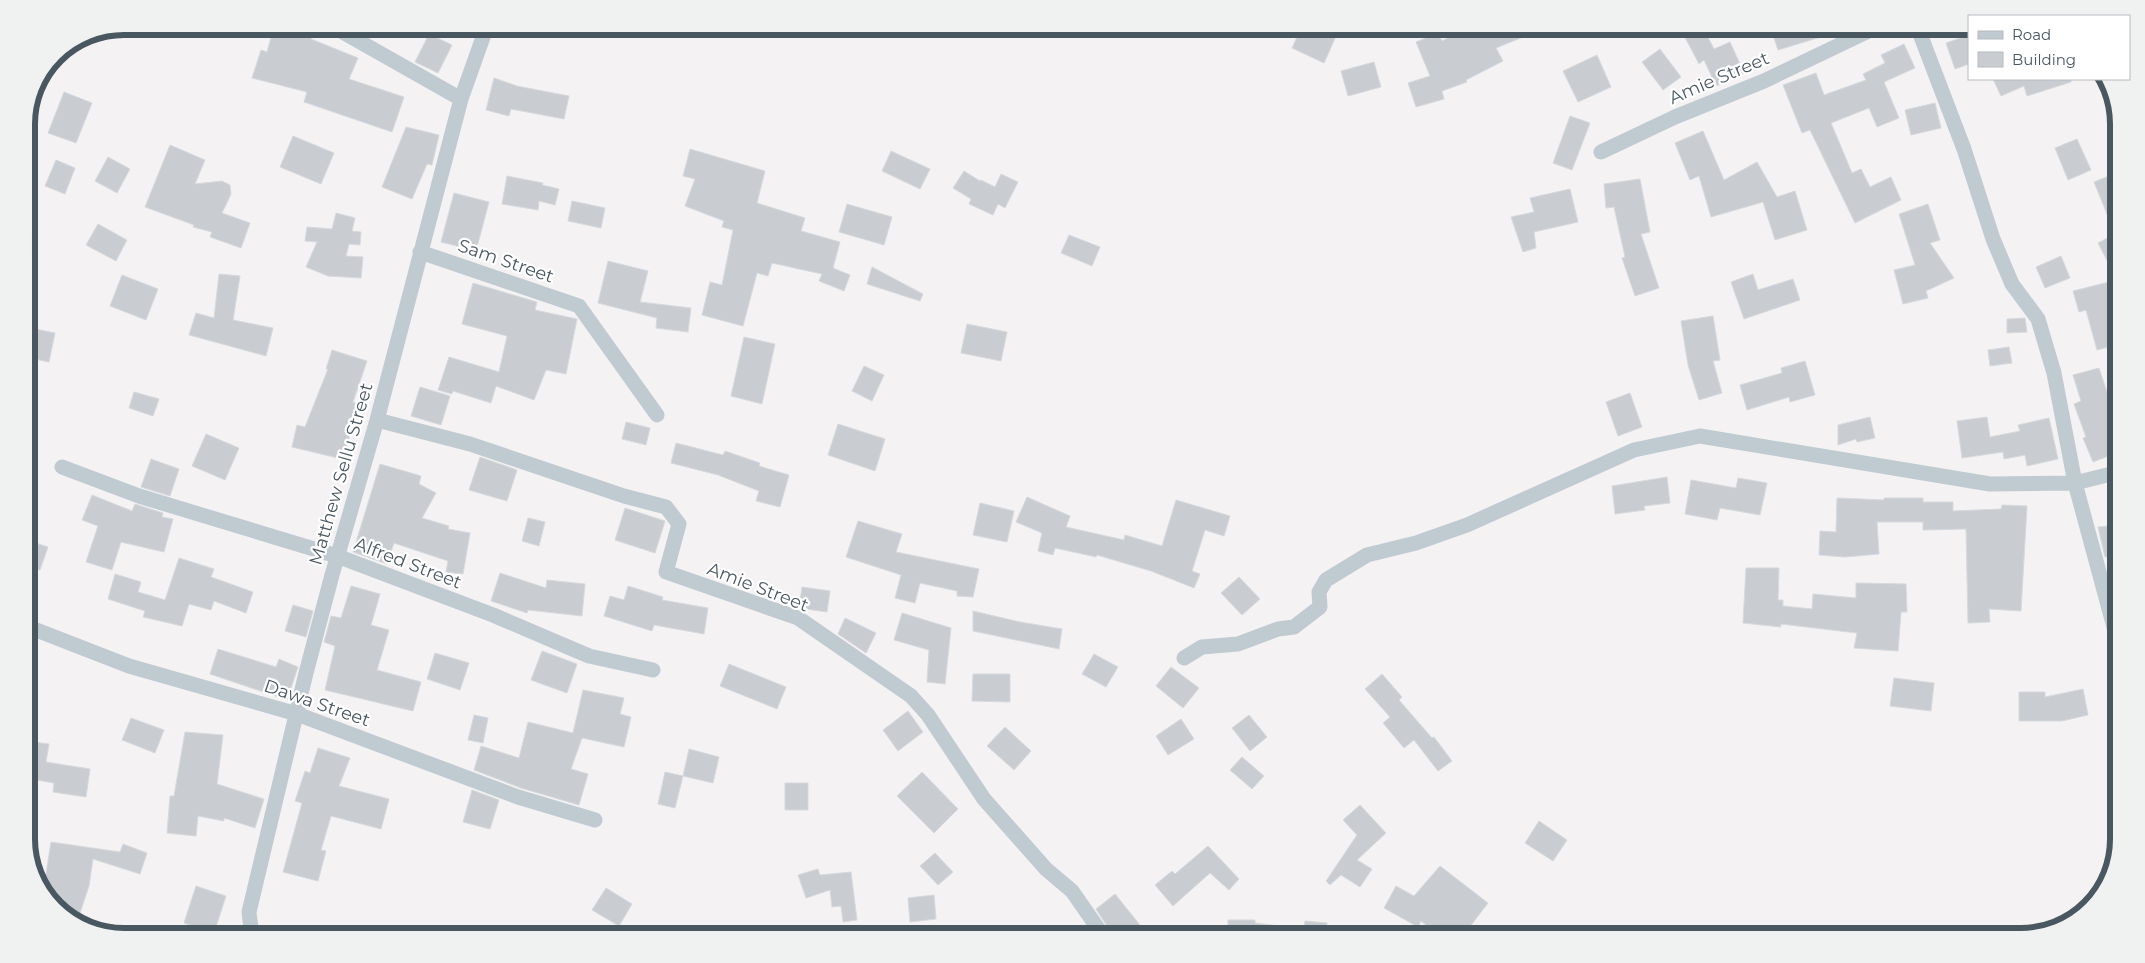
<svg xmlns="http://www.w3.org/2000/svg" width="2145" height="963" font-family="Montserrat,sans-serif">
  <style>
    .building { fill: #c9cdd1; stroke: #d6d9dd }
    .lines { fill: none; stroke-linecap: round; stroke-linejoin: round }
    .minor { stroke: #c0cad1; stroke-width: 15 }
    .labels { text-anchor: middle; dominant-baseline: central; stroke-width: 4.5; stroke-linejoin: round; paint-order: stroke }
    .street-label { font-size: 18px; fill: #495760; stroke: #fff }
    .rim { fill: none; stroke: #495760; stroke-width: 6 }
  </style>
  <rect width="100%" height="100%" fill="#f4f2f2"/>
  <path class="building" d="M274 26H292L313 32 311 39 358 58 349 79 404 97 392 132 304 102 307 92 252 78 261 50 267 52Z
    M1302 26H1319L1337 34 1324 63 1292 48Z
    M1470 26 1548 27 1496 48 1503 61 1466 80 1467 82 1442 91 1444 99 1416 107 1408 83 1430 76 1416 42 1438 33 1442 41Z
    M1679 26H1702L1714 49 1730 42 1744 73 1716 86 1704 60 1699 64Z
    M1770 26H1844V30L1778 50Z
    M429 34 452 45 438 73 415 62Z
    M1969 35V64L1955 69 1946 43Z
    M1904 44 1915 68 1884 82 1899 118 1877 127 1869 108 1831 123 1852 173 1861 169 1870 187 1891 177 1901 200 1855 223 1810 130 1802 133 1783 85 1816 73 1824 95 1866 80 1863 74 1885 63 1881 55Z
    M1660 49 1681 77 1663 90 1642 62Z
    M1597 55 1611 87 1578 102 1563 71Z
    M1374 62 1381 87 1348 96 1341 71Z
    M494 78 517 86 569 96 564 119 511 109 509 116 486 110Z
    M1993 79H2071V82L2027 96 2024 86 2001 96Z
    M64 92 92 103 76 143 48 133Z
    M1935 103 1941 128 1911 135 1905 110Z
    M1570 116 1590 123 1572 170 1553 163Z
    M406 127 439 135 432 165 427 164 412 199 382 187Z
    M1703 131 1724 180 1757 162 1777 197 1795 191 1807 230 1775 240 1763 202 1711 217 1699 176 1690 180 1675 143Z
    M293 136 334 153 321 184 280 167Z
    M2077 139 2091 170 2068 180 2055 148Z
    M170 145 205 160 195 184 222 181 230 185 231 194 222 213 250 223 241 248 210 237 212 232 193 227 194 225 145 207Z
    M690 149 765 171 757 203 805 218 801 231 840 242 833 268 850 275 844 291 819 281 822 274 772 263 768 276 757 273 743 326 702 315 710 282 722 285 733 230 722 227 724 221 685 206 695 179 683 176Z
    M891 151 930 169 920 189 882 171Z
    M108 157 130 169 117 193 95 181Z
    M56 160 75 168 65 194 45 186Z
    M964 171 980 181 981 180 995 187 1001 174 1018 182 1005 208 998 204 993 215 969 204 971 199 953 188Z
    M2119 172V344L2097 350 2086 310 2079 312 2073 291 2117 280 2098 243 2115 234 2094 182Z
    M507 176 543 183 542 185 559 189 555 205 539 201 538 210 502 204Z
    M1640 179 1650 232 1641 234 1659 288 1635 296 1622 258 1625 257 1614 207 1606 208 1604 184Z
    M1570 189 1578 222 1534 232 1536 248 1523 252 1511 217 1534 212 1530 198Z
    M454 193 489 202 476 251 441 242Z
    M572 201 605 208 601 228 568 221Z
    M847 204 892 217 884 245 839 232Z
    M1928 204 1940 240 1930 243 1954 278 1926 291 1928 298 1903 304 1894 270 1915 265 1899 214Z
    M336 213 355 218 352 231 361 232 360 245 349 244 346 256 363 257 361 278 328 276 306 267 317 242 305 241 307 227 332 229Z
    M98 224 127 240 116 261 86 245Z
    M1069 235 1100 247 1092 266 1061 253Z
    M2061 256 2070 278 2045 288 2036 267Z
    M608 261 648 271 640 302 691 308 688 332 656 328 657 318 598 303Z
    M872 267 923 294 920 301 867 284Z
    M219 274 240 276 233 320 273 328 266 356 189 335 196 313 214 318Z
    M1753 274 1758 290 1793 279 1800 300 1744 319 1731 282Z
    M122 275 158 289 146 320 110 306Z
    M473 283 537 302 535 310 577 319 566 374 546 370 534 400 496 386 491 403 453 391 452 394 438 390 449 357 499 372 507 336 462 324Z
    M1713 316 1720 360 1713 361 1722 393 1699 400 1688 365 1681 321Z
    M2025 318 2027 332 2007 333V319Z
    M967 324 1007 332 1001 361 961 353Z
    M26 327 55 333 49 362 26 357Z
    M744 337 775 344 762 404 731 396Z
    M2009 347 2012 363 1990 366 1988 350Z
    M332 350 367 361 353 402 360 405 342 459 292 447 297 425 305 427 328 369H326Z
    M1805 361 1815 395 1790 402 1789 397 1747 410 1740 385 1782 373 1781 368Z
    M864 366 884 375 872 401 852 391Z
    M2099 368 2107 392 2119 387V452L2093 462 2083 438 2086 437 2074 404 2081 401 2073 375Z
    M420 387 450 396 441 425 411 416Z
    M134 392 159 399 153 416 129 408Z
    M1630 393 1642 427 1618 436 1606 402Z
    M1870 417 1875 438 1857 442 1856 439 1838 445V425Z
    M1987 417 1990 437 2020 431 2018 425 2049 418 2058 459 2027 466 2025 455 2004 459 2003 452 1962 458 1957 421Z
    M626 422 650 428 646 445 622 439Z
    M838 424 885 439 875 471 828 455Z
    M206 434 239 448 225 480 192 466Z
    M676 443 723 455 725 451 760 463 759 466 789 475 780 507 756 501 759 491 718 475 671 463Z
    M480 457 517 470 507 501 469 490Z
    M151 459 179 469 170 496 141 487Z
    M380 464 421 476 419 484 436 493 422 518 449 526 448 529 470 533 463 574 446 572 448 561 394 543 387 564 353 552Z
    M1667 477 1670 503 1644 506 1645 510 1615 514 1612 486Z
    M1738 478 1767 483 1760 515 1720 508 1717 520 1685 514 1691 480 1736 488Z
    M92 495 132 511 135 504 163 513 162 517 173 519 164 552 121 542 112 570 86 562 98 526 82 520Z
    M1027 497 1070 516 1066 527 1124 540 1125 535 1162 546 1176 500 1230 516 1224 536 1205 530 1192 571 1200 574 1194 588 1151 571 1097 555 1096 557 1055 548 1053 555 1038 551 1042 533 1016 522Z
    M1837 498 1884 500V498H1923V502H1953V511L2001 509 2002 505 2027 506 2021 611 1989 609 1990 622 1968 623 1966 529 1923 530V522H1877L1879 554 1845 557 1819 555 1820 531 1836 532Z
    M980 503 1014 511 1007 542 973 535Z
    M625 508 665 521 655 553 615 540Z
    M528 518 545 522 539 546 522 541Z
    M858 521 902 534 896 552 979 569 973 597 957 596V591L920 583 915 603 895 598 901 575 846 557Z
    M2119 525V556L2105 557 2098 527Z
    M26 540 48 547 40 570 26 565Z
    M179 558 214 569 211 577 253 592 246 613 214 601 211 610 189 604 182 626 143 617 145 611 108 599 115 574 141 582 138 592 165 600Z
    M1746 568H1779L1778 600H1783V606L1812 609 1813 594 1856 598V583L1906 584 1907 612H1901L1898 651 1854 648 1857 633 1781 624V627L1743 623Z
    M500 573 546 588 547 580 585 584 582 616 528 610 527 613 491 601Z
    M1239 577 1260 599 1242 615 1221 593Z
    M351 586 380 594 371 625 389 630 377 670 421 682 413 711 325 690 335 646 324 642 331 616 341 618Z
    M628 586 663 597 662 600 708 608 704 634 654 625 652 631 604 616 610 596 624 600Z
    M802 587 830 591 827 612 799 608Z
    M293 605 313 611 306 637 285 631Z
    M973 611 1020 622 1062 629 1059 649 973 631Z
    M902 613 951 628 945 684 927 682 929 650 894 640Z
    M845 618 876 633 866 653 838 634Z
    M218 649 276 667 279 659 298 667 287 700 210 674Z
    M542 651 577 664 567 693 531 680Z
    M435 653 469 663 460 690 427 679Z
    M1094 654 1118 667 1106 687 1082 674Z
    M729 664 786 687 777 709 720 686Z
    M1171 667 1199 688 1183 708 1156 686Z
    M973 674H1010V702L972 701Z
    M1382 674 1402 697 1399 700 1432 738 1434 737 1452 761 1438 771 1414 740 1404 748 1383 723 1390 717 1365 689Z
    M1894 678 1934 683 1931 711 1890 706Z
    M2083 689 2088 715 2062 721H2019V692H2045V697Z
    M583 690 624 698 620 714 631 717 624 747 582 738 571 769 588 774 579 805 521 788 474 770 481 746 519 758 528 722 573 733Z
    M908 711 923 732 898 751 883 730Z
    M474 715 488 718 483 743 468 740Z
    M1249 715 1267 737 1250 751 1232 728Z
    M131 718 164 730 155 753 122 740Z
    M1181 719 1194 739 1168 755 1156 736Z
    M1005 727 1031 751 1014 770 987 746Z
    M185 732 223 735 217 784 264 799 255 828 224 818V821L198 816 196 836 167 833 170 796H174Z
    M26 741 49 744 46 762 90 769 86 797 53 792 54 783 26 778Z
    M318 748 350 758 339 786 389 799 381 829 331 816 321 850 326 851 318 881 283 872 302 803 295 801 305 771 310 773Z
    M689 749 719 757 713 783 683 776Z
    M1242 757 1264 776 1252 789 1230 770Z
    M665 772 683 776 675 808 658 804Z
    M922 772 958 809 934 833 897 796Z
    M785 783H808V810H785Z
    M472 790 499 800 490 829 463 822Z
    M1360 805 1386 833 1357 860 1372 869 1360 887 1341 875 1330 885 1326 881 1357 835 1343 820Z
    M1539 821 1567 840 1553 861 1525 843Z
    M51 842 120 852 123 844 147 853 140 874 93 859 89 886 77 922 43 893Z
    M1208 846 1239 879 1229 890 1210 873 1173 906 1155 885 1172 871 1175 874Z
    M935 853 953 872 938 885 920 866Z
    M1440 866 1488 903 1462 937H1441L1421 921 1418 927 1384 908 1396 886 1414 896Z
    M818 869 820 875 851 872 857 920 843 922 841 906 832 907 830 890 806 898 798 875Z
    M196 886 226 896 214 933 184 923Z
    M606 888 632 904 619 926 592 910Z
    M1115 894 1144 930 1135 937H1114L1096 909Z
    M934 895 936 919 910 922 908 898Z
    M1228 920H1255V923L1287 927 1286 937H1228Z
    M1305 921 1327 923 1326 937H1303Z"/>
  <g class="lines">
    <path class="minor" d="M332 26 461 99
      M1917 26 1964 149 1993 239 2012 284 2038 319 2054 373 2075 483 2115 631
      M1601 152 1675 117 1764 81 1879 26
      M420 252 579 306 657 415
      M377 420 470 444 624 496 666 507 679 524 666 572 798 618 911 696 928 715 984 799 1046 869 1072 891 1104 937
      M62 467 139 496 337 556 493 615 589 656 653 670
      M26 626 129 666 297 714 518 797 595 820
      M1184 658 1202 647 1238 644 1278 629 1294 627 1320 607 1319 592 1326 580 1367 555 1416 543 1467 525 1634 450 1700 436 1990 484 2075 483 2119 472
      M252 937 249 912 306 673 332 575 377 420 461 99 487 26"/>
  </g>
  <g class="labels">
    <g class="street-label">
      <text transform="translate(1719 78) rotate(-23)">Amie Street</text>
      <text transform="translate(506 261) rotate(19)">Sam Street</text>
      <text transform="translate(341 474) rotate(-74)">Matthew Sellu Street</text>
      <text transform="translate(408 563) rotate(21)">Alfred Street</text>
      <text transform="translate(758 587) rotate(21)">Amie Street</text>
      <text transform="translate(317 703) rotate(19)">Dawa Street</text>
    </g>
  </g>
  <path d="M0 0H2145V963H0ZM124 35H2021A89 89 0 0 1 2110 124V839A89 89 0 0 1 2021 928H124A89 89 0 0 1 35 839V124A89 89 0 0 1 124 35Z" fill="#f0f2f2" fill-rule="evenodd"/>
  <path class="rim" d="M124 35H2021A89 89 0 0 1 2110 124V839A89 89 0 0 1 2021 928H124A89 89 0 0 1 35 839V124A89 89 0 0 1 124 35Z"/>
  <rect x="1968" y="15" width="162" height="65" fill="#ffffff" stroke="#b6bcbf"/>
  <rect x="1978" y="31" width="25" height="8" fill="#c0cad1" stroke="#b6bcbf"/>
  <text x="2012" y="40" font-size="15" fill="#495760">Road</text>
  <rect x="1978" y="52" width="25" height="15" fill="#c9cdd1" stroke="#b6bcbf"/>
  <text x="2012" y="65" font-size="15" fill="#495760">Building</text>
</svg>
